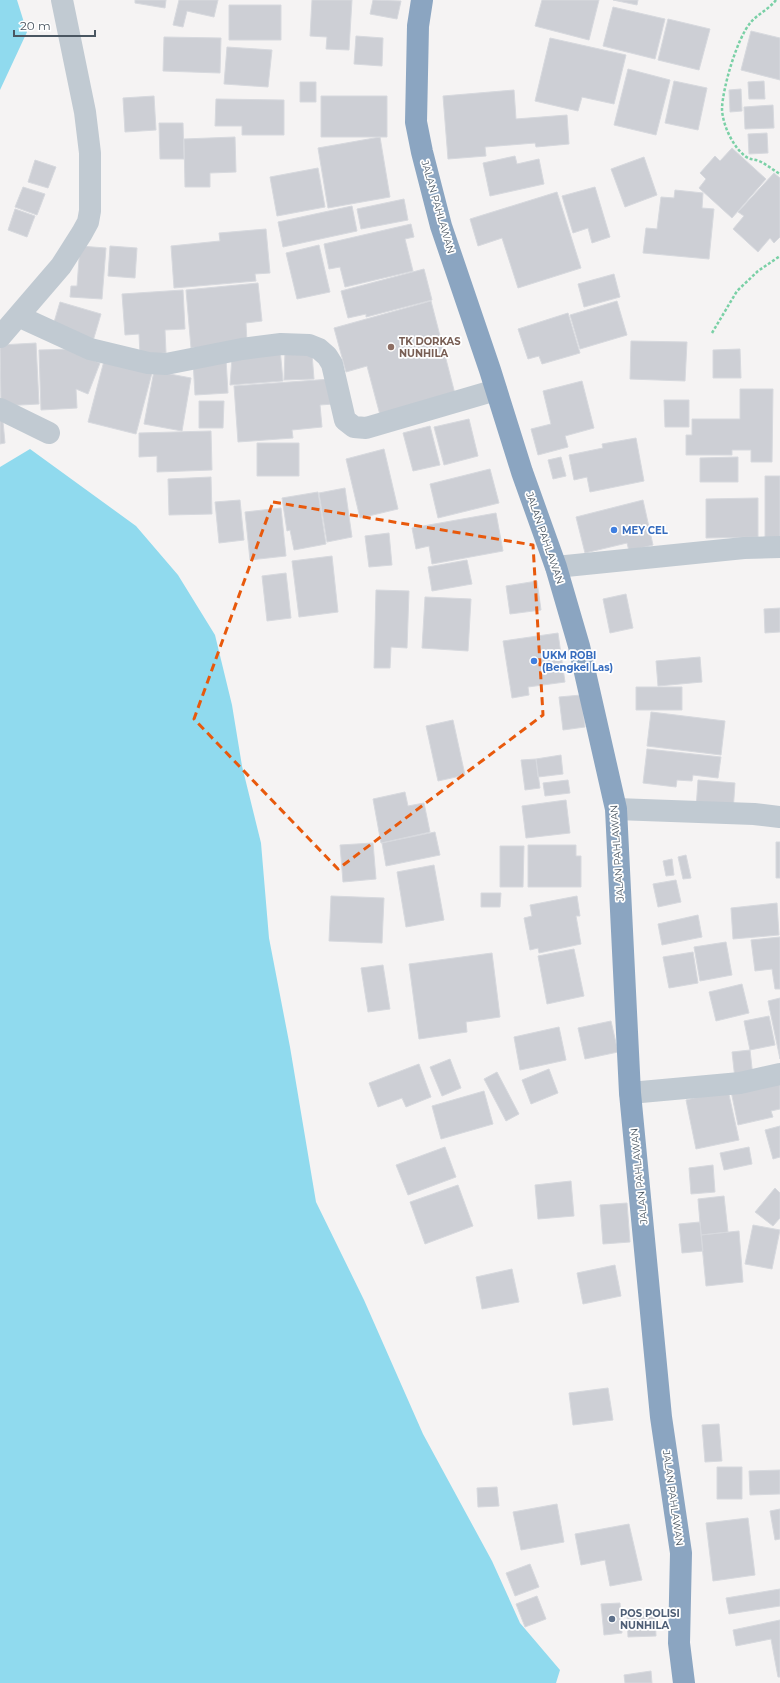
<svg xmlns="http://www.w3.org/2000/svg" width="780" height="1683" font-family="Montserrat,sans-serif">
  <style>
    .water { fill: #90daee }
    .building { fill: #cdcfd5; stroke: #d7d9de }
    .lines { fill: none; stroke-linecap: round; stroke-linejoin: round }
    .path { stroke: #7ad0a6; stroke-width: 2.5; stroke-dasharray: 3 2; stroke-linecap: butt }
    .minor { stroke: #c1cad2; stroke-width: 22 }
    .highway { stroke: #8ba5c1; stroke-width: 22 }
    .marked { fill: none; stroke: #e8590c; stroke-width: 3; stroke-dasharray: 8 5; stroke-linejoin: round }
    .education-dot { fill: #8d6e63; stroke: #fff; stroke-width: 1.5 }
    .shop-dot { fill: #3f7fe0; stroke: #fff; stroke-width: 1.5 }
    .service-dot { fill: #5c6f8a; stroke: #fff; stroke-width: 1.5 }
    .labels { text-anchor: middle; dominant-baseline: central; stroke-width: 3.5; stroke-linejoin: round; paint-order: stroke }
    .street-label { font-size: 10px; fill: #4a5661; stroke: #fff }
    .education-label { font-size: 10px; font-weight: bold; fill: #785e54; stroke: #fff; text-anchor: start }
    .shop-label { font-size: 10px; font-weight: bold; fill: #366cbe; stroke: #fff; text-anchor: start }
    .service-label { font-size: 10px; font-weight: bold; fill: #4e5e75; stroke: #fff; text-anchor: start }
  </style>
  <rect width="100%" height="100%" fill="#f5f3f3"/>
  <path class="water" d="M0 0H17L27 32 0 90Z
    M30 449 136 526 178 575 215 635 232 705 242 766 261 843 269 938 290 1047 316 1202 364 1300 423 1434 492 1561 520 1623 560 1670 556 1683H0V467Z"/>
  <path class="building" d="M135 0H166L165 8 135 3Z
    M179 0H218L214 17 187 11 183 27 173 25Z
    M312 0H352L349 50 326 49 327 37 310 36Z
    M373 0 401 1 397 19 370 14Z
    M542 0H599L589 40 535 26Z
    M613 0H638L637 5Z
    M229 5H281V40H229Z
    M613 7 665 19 655 59 603 46Z
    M668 19 710 29 699 70 658 60Z
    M751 31 780 38V80L741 70Z
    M356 36 383 38 382 66 354 64Z
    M164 37 221 38 220 73 163 71Z
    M550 38 626 55 614 104 582 97 578 111 535 101Z
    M227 47 272 50 268 87 224 84Z
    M628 69 670 80 656 135 614 125Z
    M674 81 707 88 698 130 665 123Z
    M764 81 765 99H749L748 82Z
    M300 82H316V102H300Z
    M741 89 742 111 730 112 729 90Z
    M514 90 516 119 567 115 569 144 536 147 535 143 485 147 486 156 448 159 443 96Z
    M154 96 156 130 125 132 123 98Z
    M321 96H387V137H321Z
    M216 99 284 100V135H242V126H215Z
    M773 105 774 128 745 129 744 107Z
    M159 123H183L184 159H160Z
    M767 133 768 153 749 154 748 134Z
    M235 137 236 172 210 173V187H185L184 139Z
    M380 137 390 197 328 208 318 148Z
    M732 148 766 179 732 218 699 188 706 179 700 173 715 156 720 161Z
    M515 156 517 164 539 159 544 184 490 196 483 163Z
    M644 157 657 195 625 207 611 169Z
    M35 160 56 167 48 188 28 182Z
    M318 168 325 207 277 216 270 177Z
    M774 173 780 178V237L774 243 770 238 758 252 733 229 744 216 738 212Z
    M23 187 45 194 37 215 15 207Z
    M595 187 610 237 592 243 588 228 573 233 562 196Z
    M675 190 703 193 702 208 714 209 709 259 643 253 646 228 657 229 661 197 674 198Z
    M557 192 581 268 518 288 502 238 478 246 470 219Z
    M404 199 408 220 361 229 357 209Z
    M352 206 357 231 283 247 278 222Z
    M15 209 35 216 27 237 8 230Z
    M411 224 414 237 405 239 413 271 345 287 340 267 329 269 324 244Z
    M266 229 270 273 255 274 256 281 174 288 171 246 220 241 219 233Z
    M319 245 330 292 297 299 286 253Z
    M80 246 106 248 102 299 70 297 71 286H77Z
    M110 246 137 248 135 278 108 276Z
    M424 269 432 300 366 317V314L348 318 341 291Z
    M614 274 620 297 584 307 578 284Z
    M258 283 262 321 246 323 247 343 191 348 186 290Z
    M183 290 185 329 165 330 166 353 140 355 139 334 125 335 122 294Z
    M431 301 455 394 380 415 367 366 346 372 334 328Z
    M617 301 627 335 580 349 570 315Z
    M60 302 101 314 93 341 52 329Z
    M568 313 580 353 542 364 539 356 528 359 518 329Z
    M631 341 687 342 685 381 630 379Z
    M36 343 39 404 1 406 0 345Z
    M74 349 75 353 100 363 88 394 76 389 77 408 41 410 39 350Z
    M280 349 283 381 230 385 232 357Z
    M740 349 741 378H713V350Z
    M285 352 312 354 314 379 284 380Z
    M105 357 153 369 136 434 88 422Z
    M226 359 228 393 195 395 193 361Z
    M154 371 191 378 182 431 144 424Z
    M331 379 333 404 320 405 322 427 292 430 293 438 238 442 234 386Z
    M582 381 594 428 565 436 568 447 538 455 531 429 551 424 543 391Z
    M740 389H773L772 462H751V450H732V455H686V435H692V419H740Z
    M664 400H689V427H665Z
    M199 401H224L223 428H199Z
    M0 411H2L5 443 0 444Z
    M469 419 478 456 444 465 434 427Z
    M430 426 440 465 413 471 403 433Z
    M211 431 212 470 157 472V456L139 457V433Z
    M636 438 644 481 590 492 587 477 574 480 569 455 603 448 602 444Z
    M257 443H299V476H257Z
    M384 449 398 509 360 518 346 459Z
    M561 457 566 476 553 479 548 460Z
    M738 457V482H700V458Z
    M490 469 499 503 438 518 430 484Z
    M765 476H780V542L765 543Z
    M211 477 212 514 169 515 168 479Z
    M345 488 352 537 327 542 319 493Z
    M318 492 326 544 294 550 290 530 287 531 282 498Z
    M758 498V537L706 538V499Z
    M240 500 244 540 219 543 215 502Z
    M643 500 653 545 629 551 627 543 585 553 576 517Z
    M281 508 286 556 250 560 245 512Z
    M496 513 503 551 432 564 429 546 416 549 412 528Z
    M389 533 392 565 369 567 365 536Z
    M332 556 338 612 299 617 292 561Z
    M467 560 472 584 432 591 428 567Z
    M286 573 291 618 267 621 262 576Z
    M537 581 541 610 510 614 506 586Z
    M376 590 409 591 407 648 391 647 390 668H374Z
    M626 594 633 628 610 633 603 599Z
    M425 597 471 599 468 651 422 648Z
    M780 608V632L765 633 764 609Z
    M558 633 565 682 528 687 529 695 512 698 503 641Z
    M700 657 702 682 658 686 656 661Z
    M636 687H682V710H636Z
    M581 695 585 727 563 730 559 697Z
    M651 712 725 721 721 755 647 746Z
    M453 720 465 775 438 781 426 726Z
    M647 749 721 757 718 778 693 775 692 781 677 780 676 787 643 783Z
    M561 755 563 774 538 777 536 759Z
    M536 759 540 788 525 790 521 760Z
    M568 780 570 793 545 796 543 783Z
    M698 780 735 783 733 812 696 809Z
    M405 792 408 806 424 803 430 832 381 843 373 799Z
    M566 800 570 833 526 838 522 806Z
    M435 832 440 855 386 866 382 843Z
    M776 842H780V878H776Z
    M373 843 376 879 343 882 340 845Z
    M528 845H576V856H581V887H528Z
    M500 846H524L523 887H500Z
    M686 855 691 878 683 879 678 857Z
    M672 859 674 875 666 876 663 861Z
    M434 865 444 920 406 927 397 872Z
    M676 880 681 902 658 907 653 884Z
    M481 893H501L500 907H481Z
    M331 896 384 898 382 943 329 941Z
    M577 896 580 916H576L581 944 539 953 538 948 530 950 524 918 532 916 530 905Z
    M777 903 779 935 733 939 731 908Z
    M698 915 702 937 662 945 658 924Z
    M780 937V989H775L772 969 755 971 751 940Z
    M726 942 732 975 700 981 694 947Z
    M574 949 584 996 547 1004 538 956Z
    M693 952 698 983 669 988 663 957Z
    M492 953 500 1017 466 1022 467 1032 419 1039 409 964Z
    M383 965 390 1009 368 1012 361 968Z
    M742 984 749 1013 716 1021 709 992Z
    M780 998V1059L768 1001Z
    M769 1016 775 1045 750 1050 744 1021Z
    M611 1021 618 1052 585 1059 578 1028Z
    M559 1027 566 1060 520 1070 514 1037Z
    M750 1050 753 1077 735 1079 732 1052Z
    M450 1059 461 1088 442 1096 430 1067Z
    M419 1064 431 1097 406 1107 402 1098 378 1107 369 1083Z
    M549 1069 558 1093 531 1104 522 1080Z
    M497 1072 519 1114 506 1121 484 1079Z
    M780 1079V1109L771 1111 773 1117 738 1125 731 1091Z
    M728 1090 739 1140 696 1149 686 1100Z
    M484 1091 493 1124 441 1139 432 1106Z
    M780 1126V1157L773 1159 765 1130Z
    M445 1147 456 1177 408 1195 396 1165Z
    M749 1147 752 1164 724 1170 720 1153Z
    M713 1165 715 1192 691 1194 689 1168Z
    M571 1181 574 1216 538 1219 535 1185Z
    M458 1185 473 1226 425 1244 410 1202Z
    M775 1188 780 1193V1218L773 1226 755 1212Z
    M724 1196 728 1232 701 1235 698 1199Z
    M627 1203 630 1242 603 1244 600 1205Z
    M700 1222 703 1251 682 1253 679 1224Z
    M753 1225 780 1230 772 1269 745 1264Z
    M739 1231 743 1282 706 1286 701 1235Z
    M615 1265 621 1296 583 1304 577 1273Z
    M512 1269 519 1302 482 1309 476 1277Z
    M608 1388 613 1420 573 1425 569 1393Z
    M719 1424 722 1461 705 1462 702 1425Z
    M717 1467H742V1499H717Z
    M780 1470V1494L750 1495 749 1471Z
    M497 1487 499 1506 478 1507 477 1488Z
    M557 1504 564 1542 521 1550 513 1512Z
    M780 1509V1539L775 1540 770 1511Z
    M748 1518 755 1575 713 1581 706 1523Z
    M629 1524 642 1580 610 1586 605 1560 581 1565 575 1534Z
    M530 1564 539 1587 515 1596 506 1573Z
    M780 1589V1606L729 1614 726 1598Z
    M537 1596 546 1619 525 1627 516 1604Z
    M620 1603 622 1633 604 1635 601 1604Z
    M655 1611 656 1636 628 1637 627 1613Z
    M780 1620V1677H778L771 1639 736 1646 733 1630Z
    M651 1671 652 1683H625L624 1675Z"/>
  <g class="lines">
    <path class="path" d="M776 0C769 9 758 14 751 22 737 38 723 87 722 108 722 124 733 147 745 156 750 160 754 159 759 161 766 164 773 170 780 174
      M712 333 737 291 758 271 780 256"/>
    <path class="minor" d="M18 316 90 349 148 363 166 364 242 349 281 344 309 345 319 349 327 356 332 364 345 420 354 427 366 428 496 390
      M0 337 61 266 82 233 88 222 90 211V153L85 112 62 0
      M0 409 49 433
      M556 567 744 548 780 547
      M616 809 754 814 780 817
      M630 1093 740 1083 780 1074"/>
    <path class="highway" d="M422 0 418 26 416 122 422 152 441 226 490 370 522 472 556 567 579 646 616 809 630 1093 661 1417 681 1553 679 1643 684 1683"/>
  </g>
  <path class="marked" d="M273 502 533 545 543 715 338 869 194 719Z"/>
  <circle class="education-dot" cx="391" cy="347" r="4"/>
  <g class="shop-dot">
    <circle cx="614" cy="530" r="4"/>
    <circle cx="534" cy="661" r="4"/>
  </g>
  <circle class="service-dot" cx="612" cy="1619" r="4"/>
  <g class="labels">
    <g class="street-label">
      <text transform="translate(438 207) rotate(74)">JALAN PAHLAWAN</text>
      <text transform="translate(545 538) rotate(71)">JALAN PAHLAWAN</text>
      <text transform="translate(617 853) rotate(-94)">JALAN PAHLAWAN</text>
      <text transform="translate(639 1176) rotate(-96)">JALAN PAHLAWAN</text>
      <text transform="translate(673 1498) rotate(82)">JALAN PAHLAWAN</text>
    </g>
    <g class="education-label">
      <text x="399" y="341">TK DORKAS<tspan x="399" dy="12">NUNHILA</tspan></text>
    </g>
    <g class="shop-label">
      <text x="622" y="530">MEY CEL</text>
      <text x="542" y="655">UKM ROBI<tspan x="542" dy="12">(Bengkel Las)</tspan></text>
    </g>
    <g class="service-label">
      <text x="620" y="1613">POS POLISI<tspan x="620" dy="12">NUNHILA</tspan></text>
    </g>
  </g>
  <path d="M14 30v6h81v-6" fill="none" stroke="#4a5661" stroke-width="2"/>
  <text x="20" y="30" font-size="12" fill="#4a5661" stroke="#ffffff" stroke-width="3" paint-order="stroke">20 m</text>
</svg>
